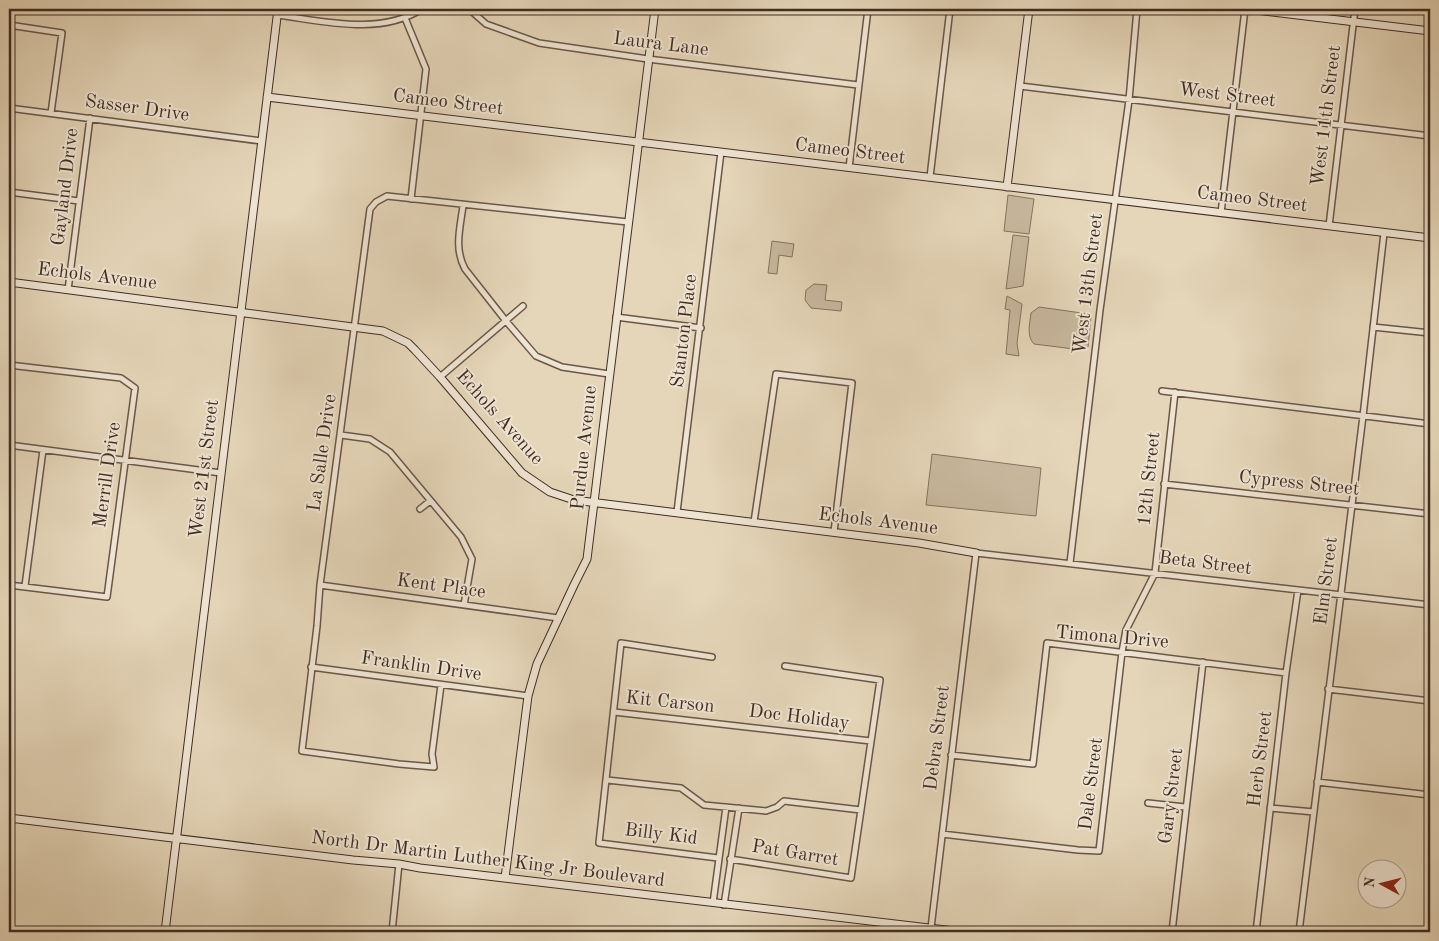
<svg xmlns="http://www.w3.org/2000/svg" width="1439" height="941" font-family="'Old Standard TT',serif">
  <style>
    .green { fill: #c9b9a0; stroke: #857362 }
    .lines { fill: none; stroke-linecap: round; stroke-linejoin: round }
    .street-casing { stroke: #6a5748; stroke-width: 8 }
    .secondary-casing { stroke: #412d23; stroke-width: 9 }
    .street { stroke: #eee4d2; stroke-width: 5 }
    .secondary { stroke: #eee4d2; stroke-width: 7 }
    .labels { text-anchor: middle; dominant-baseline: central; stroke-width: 4; stroke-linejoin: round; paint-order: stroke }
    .street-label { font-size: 19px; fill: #412d23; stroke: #eee4d2 }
  </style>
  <rect width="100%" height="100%" fill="#e5d6b9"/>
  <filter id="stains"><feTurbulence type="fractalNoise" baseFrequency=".004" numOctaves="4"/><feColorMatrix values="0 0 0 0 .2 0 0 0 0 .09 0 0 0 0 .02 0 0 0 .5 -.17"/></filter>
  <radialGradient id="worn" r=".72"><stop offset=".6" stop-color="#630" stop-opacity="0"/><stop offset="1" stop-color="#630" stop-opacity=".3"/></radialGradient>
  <path class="green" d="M1008 195 1034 199 1029 234 1004 231Z
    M1013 235 1029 237 1023 286 1006 289Z
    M772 241 794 244 792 257 779 255 777 274 768 273Z
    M814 284 827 285 825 300 842 302 841 311 811 308 805 300 806 290Z
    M1007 296 1022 304 1017 343 1019 356 1006 354 1010 310 1005 309Z
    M1039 307 1089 314 1091 317 1088 347 1082 350 1034 344C1026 336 1030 323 1031 313Z
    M932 454 1041 468 1036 516 926 505Z"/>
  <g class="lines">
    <defs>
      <path id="street" d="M469 9 486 24 539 43 648 59 858 85
        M277 15C324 21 379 36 422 9
        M405 18 426 69 411 199
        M9 25 62 33 51 113
        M1020 86 1430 136
        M9 108 261 141
        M849 168 868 9
        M930 177 950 9
        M9 192 79 201
        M463 206C460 228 454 249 465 269L506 321 536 356 562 367 609 374
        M1221 213 1245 9
        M1329 226 1355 9
        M68 290 90 118
        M616 317 701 328
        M1373 327 1430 333
        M9 365 121 378 135 388 107 597 9 585
        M440 377 523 306
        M1162 391 1430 424
        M341 435 370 439 390 452 461 537 472 559 464 605
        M9 445 221 473
        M1164 484 1430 514
        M420 509 430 501
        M677 512 721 152
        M754 522 776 374 852 383 834 532
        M1070 563 1100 310 1129 100 1137 9
        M320 585 558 618
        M25 586 43 450
        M712 657 621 643 599 843 718 858
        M311 667 528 696
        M441 685 432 754 434 767 399 764 302 751 317 626 320 585 370 209 376 202 387 196 628 222
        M1328 689 1430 701
        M614 712 871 741
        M951 755 1033 764 1047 643 1286 673
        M607 780 681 788 704 805 766 811 777 807 784 801 861 810
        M1317 782 1430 795
        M1148 803 1185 807
        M1270 808 1314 812
        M942 834 1078 850 1099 851 1122 652 1126 630 1155 573 1175 392
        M730 859 851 878 880 680 785 666
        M713 903 726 807
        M724 905 739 808
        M931 928 976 553 1430 605
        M392 932 399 864
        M1172 932 1203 662
        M1256 932 1286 673 1298 590
        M1299 932 1363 416 1384 233"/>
      <path id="secondary" d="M1247 9 1430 31
        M267 97 1430 238
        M1007 187 1029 9
        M9 282 383 331 408 343 415 350 440 377 522 473 550 492 574 500 919 543 976 553
        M9 818 353 860 399 864 420 868 963 932
        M505 878 528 696 537 664 574 585 587 559 655 9
        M165 932 278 9"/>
    </defs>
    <use href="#street" class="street-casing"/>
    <use href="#secondary" class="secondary-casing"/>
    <use href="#street" class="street"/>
    <use href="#secondary" class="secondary"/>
  </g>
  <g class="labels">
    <g class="street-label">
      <text transform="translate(661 45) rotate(7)">Laura Lane</text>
      <text transform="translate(1227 96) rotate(7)">West Street</text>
      <text transform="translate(448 103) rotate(7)">Cameo Street</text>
      <text transform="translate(137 109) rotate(8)">Sasser Drive</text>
      <text transform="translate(1327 116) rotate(-83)">West 11th Street</text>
      <text transform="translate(850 152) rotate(7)">Cameo Street</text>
      <text transform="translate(66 187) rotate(-83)">Gayland Drive</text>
      <text transform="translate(1252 200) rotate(7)">Cameo Street</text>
      <text transform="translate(97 277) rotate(7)">Echols Avenue</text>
      <text transform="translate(1089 284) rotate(-83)">West 13th Street</text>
      <text transform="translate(685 331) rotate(-83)">Stanton Place</text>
      <text transform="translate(499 418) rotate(48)">Echols Avenue</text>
      <text transform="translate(585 448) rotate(-84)">Purdue Avenue</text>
      <text transform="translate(323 453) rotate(-82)">La Salle Drive</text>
      <text transform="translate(205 469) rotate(-83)">West 21st Street</text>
      <text transform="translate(108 475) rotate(-82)">Merrill Drive</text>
      <text transform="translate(1150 479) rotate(-84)">12th Street</text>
      <text transform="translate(1299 484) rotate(6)">Cypress Street</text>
      <text transform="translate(878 522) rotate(7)">Echols Avenue</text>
      <text transform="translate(1205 564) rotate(7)">Beta Street</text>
      <text transform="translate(1327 581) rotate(-83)">Elm Street</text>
      <text transform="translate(441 587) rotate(8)">Kent Place</text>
      <text transform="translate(1112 638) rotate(5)">Timona Drive</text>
      <text transform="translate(421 667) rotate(8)">Franklin Drive</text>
      <text transform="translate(670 703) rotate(6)">Kit Carson</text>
      <text transform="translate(799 718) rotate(7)">Doc Holiday</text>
      <text transform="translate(938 738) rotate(-83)">Debra Street</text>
      <text transform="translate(1261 759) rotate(-83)">Herb Street</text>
      <text transform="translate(1092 784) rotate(-83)">Dale Street</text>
      <text transform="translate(1172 796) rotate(-83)">Gary Street</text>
      <text transform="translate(661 835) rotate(7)">Billy Kid</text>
      <text transform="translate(795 854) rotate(9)">Pat Garret</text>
      <text transform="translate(488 860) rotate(7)">North Dr Martin Luther King Jr Boulevard</text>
    </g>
  </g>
  <rect width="1439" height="941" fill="none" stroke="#e5d6b9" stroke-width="30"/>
  <rect x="10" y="10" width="1419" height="921" fill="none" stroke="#412d23" stroke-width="2.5"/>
  <rect x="15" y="15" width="1409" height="911" fill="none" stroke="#412d23"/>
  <g transform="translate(1382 884) rotate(277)"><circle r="24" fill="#eee4d2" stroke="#a99b8c"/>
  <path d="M0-4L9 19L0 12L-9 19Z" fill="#8f2418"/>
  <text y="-8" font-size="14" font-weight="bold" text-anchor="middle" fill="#412d23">N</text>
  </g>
  <rect width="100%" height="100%" filter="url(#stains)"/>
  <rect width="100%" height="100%" fill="url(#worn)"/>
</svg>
